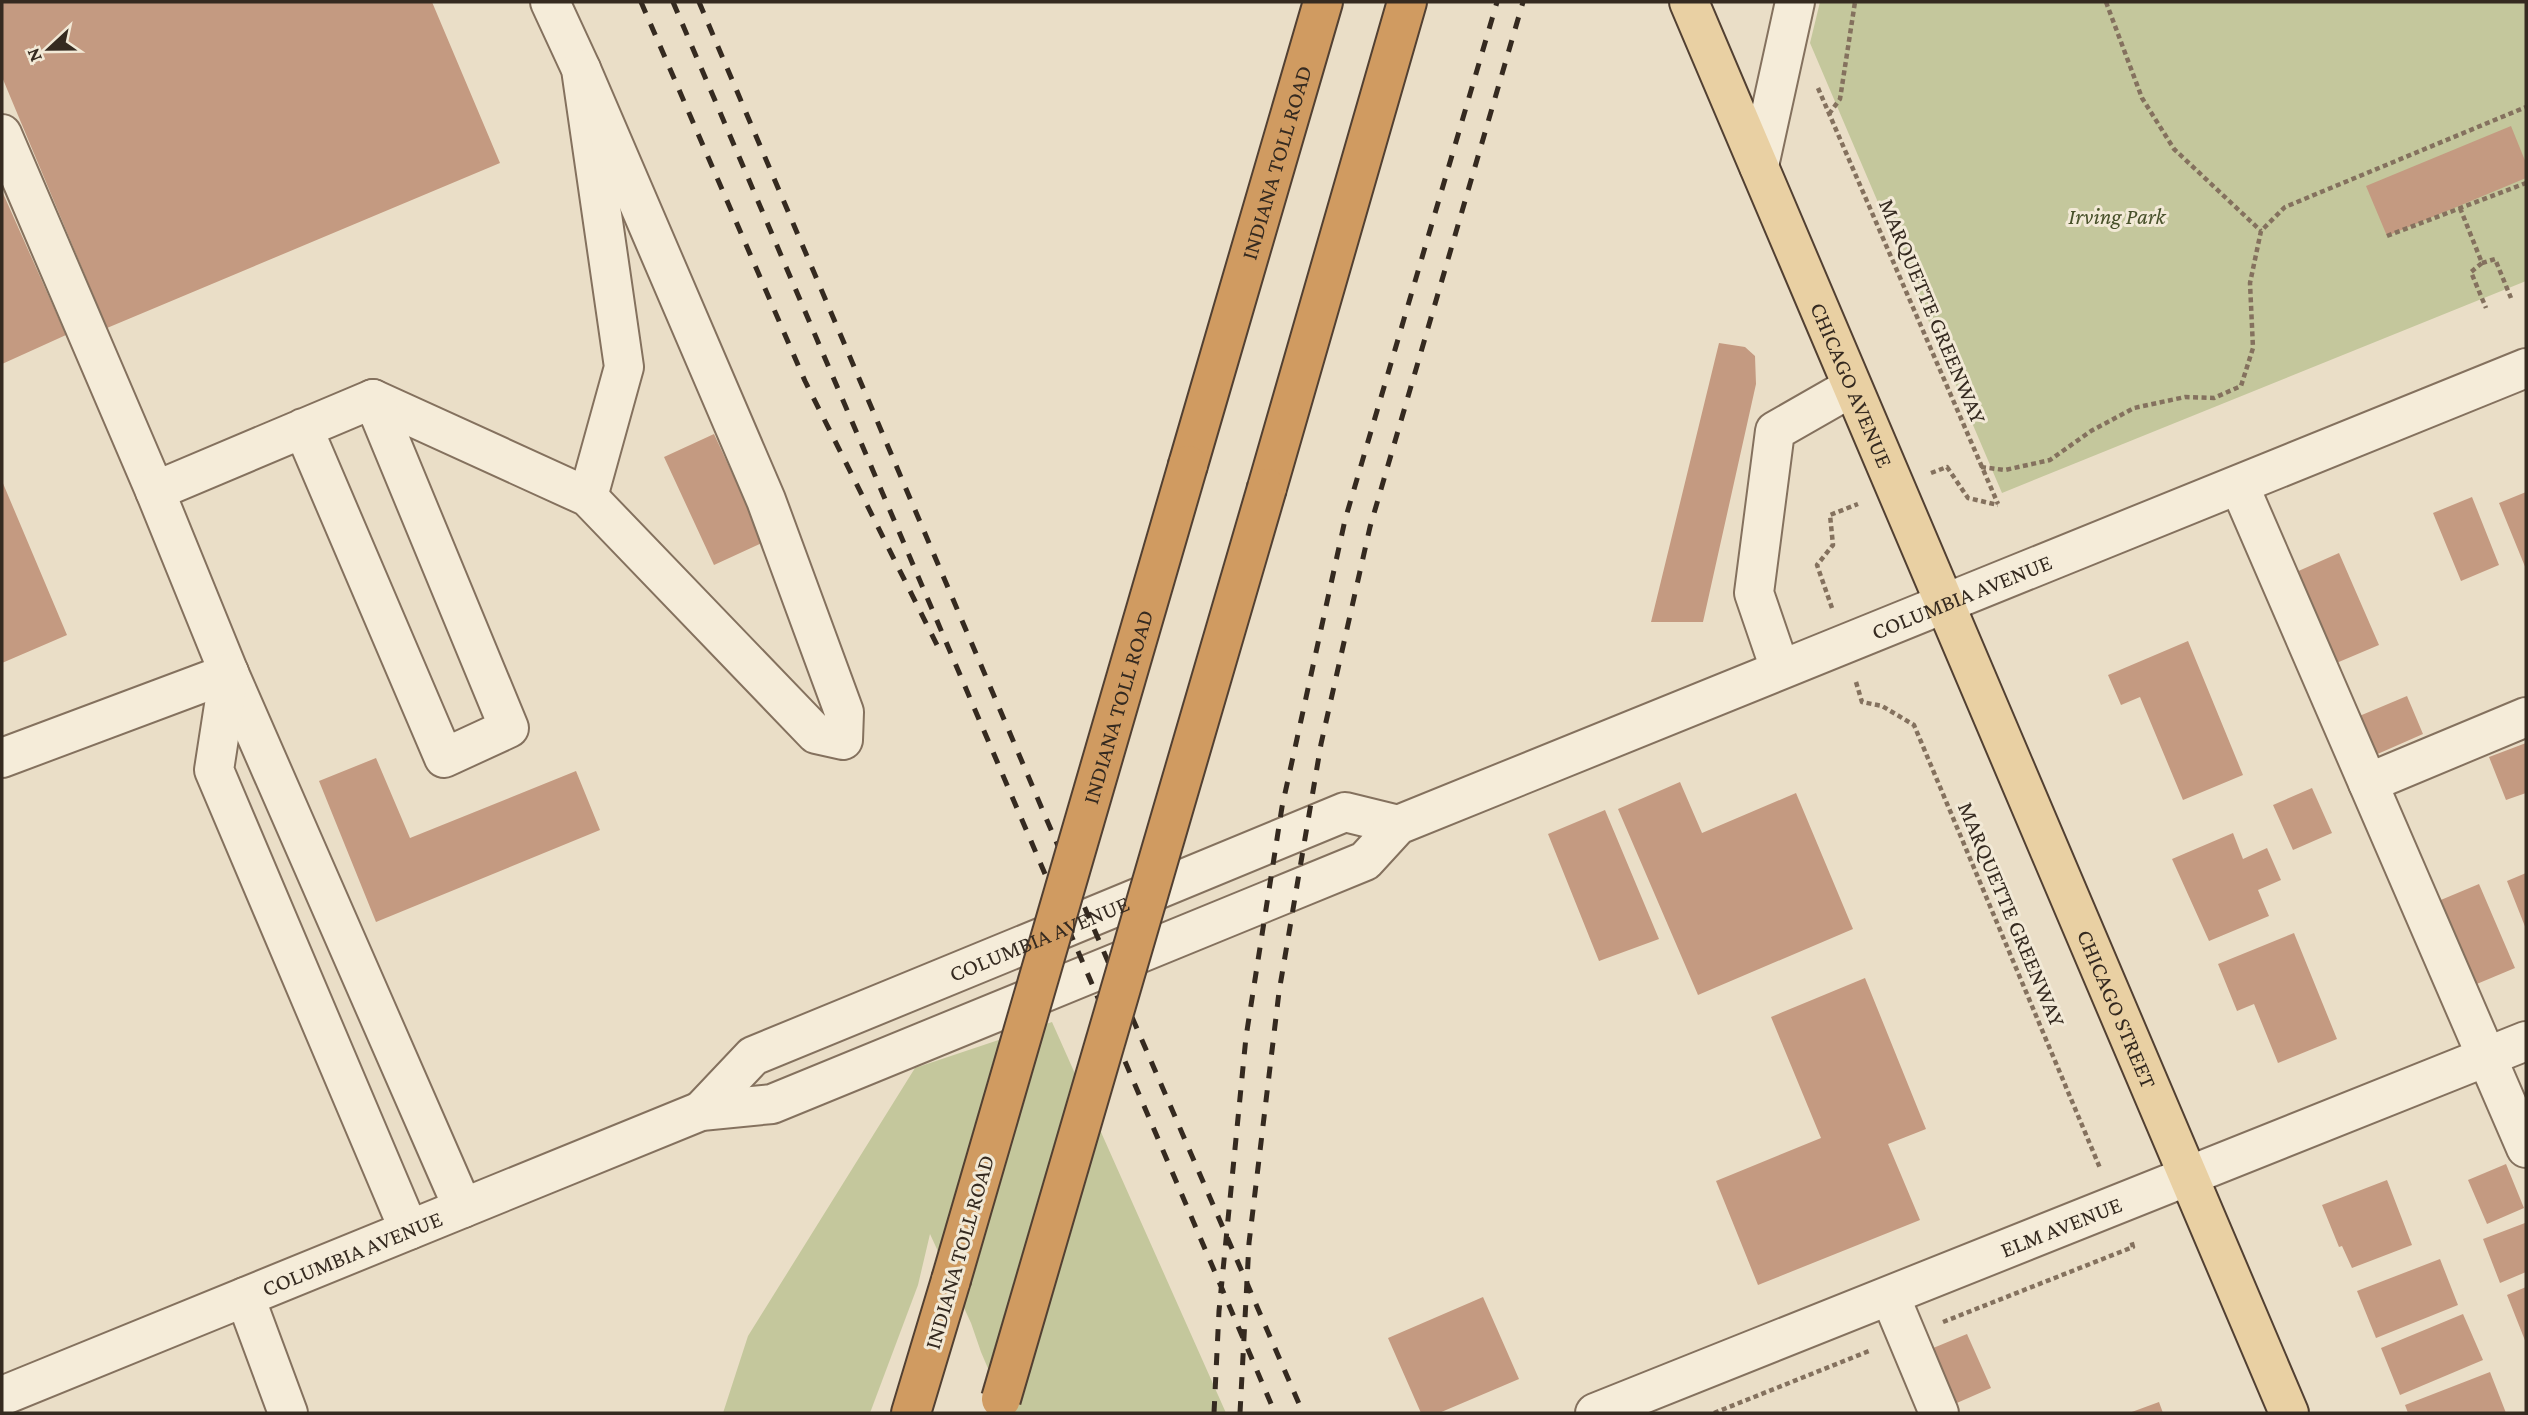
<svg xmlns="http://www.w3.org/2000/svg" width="2528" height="1415" font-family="'Crimson Pro',serif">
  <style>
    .green { fill: #c4c79c }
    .building { fill: #c49a81 }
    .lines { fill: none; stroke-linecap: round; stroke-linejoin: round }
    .minor-casing { stroke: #84715e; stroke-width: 42 }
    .major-casing { stroke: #524032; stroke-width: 42 }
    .highway-casing { stroke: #524032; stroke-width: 42 }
    .path { stroke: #84715e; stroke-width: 4.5; stroke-dasharray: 5 3.5; stroke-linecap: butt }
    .minor { stroke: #f5ecd9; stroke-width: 38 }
    .major { stroke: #e9d0a3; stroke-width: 38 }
    .highway { stroke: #d09b61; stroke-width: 38 }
    .rail { stroke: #352a20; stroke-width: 5; stroke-dasharray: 12 12; stroke-linecap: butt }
    .highway-bridge-casing { stroke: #524032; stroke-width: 42; stroke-linecap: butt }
    .highway-bridge { stroke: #d09b61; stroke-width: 38 }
    .labels { text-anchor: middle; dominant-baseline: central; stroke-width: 6; stroke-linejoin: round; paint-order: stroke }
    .street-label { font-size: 23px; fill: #352a20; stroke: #f2e9d6 }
    .park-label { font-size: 23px; font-style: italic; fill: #475029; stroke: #f2e9d6 }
  </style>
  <rect width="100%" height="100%" fill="#eadec7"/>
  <path class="green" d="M1820 2H2526V281L2002 493 1810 43Z
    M1052 1022 1226 1413H1007L981 1352 971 1323 930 1234 918 1285 870 1413H723L748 1336 915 1068Z"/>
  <path class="building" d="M2 2H432L500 163 107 328 2 77Z
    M2511 126 2526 163V178L2387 236 2366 186Z
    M2 191 66 335 2 364Z
    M1719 343 1745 347 1755 356 1756 384 1703 622H1651Z
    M714 434 764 542 714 565 664 457Z
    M2 481 67 635 2 663Z
    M2526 492V569L2499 503Z
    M2472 497 2499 565 2461 581 2433 513Z
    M2339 553 2379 645 2334 664 2294 573Z
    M2188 641 2243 775 2183 800 2140 697 2121 705 2108 675Z
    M2407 696 2423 734 2373 756 2357 717Z
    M2526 743V793L2506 800 2489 757Z
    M376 758 410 838 576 771 600 830 376 922 319 781Z
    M1680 782 1702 833 1796 793 1853 929 1698 995 1618 809Z
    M2312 788 2332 833 2293 850 2273 805Z
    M1605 810 1659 939 1599 961 1548 834Z
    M2233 833 2243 859 2267 848 2281 880 2258 890 2269 916 2209 941 2172 859Z
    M2526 873V929L2507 881Z
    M2479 884 2515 968 2472 986 2436 902Z
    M2294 933 2337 1039 2278 1063 2254 1004 2237 1011 2218 964Z
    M1865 978 1926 1129 1888 1144 1920 1220 1758 1285 1716 1181 1821 1138 1771 1017Z
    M2506 1164 2524 1208 2487 1224 2468 1180Z
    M2387 1180 2412 1245 2352 1268 2342 1246 2339 1247 2322 1205Z
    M2525 1223 2526 1272 2500 1283 2483 1239Z
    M2440 1259 2458 1305 2376 1338 2357 1291Z
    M2526 1287V1343L2507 1295Z
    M1483 1297 1519 1379 1439 1413H1421L1388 1338Z
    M2463 1314 2483 1360 2400 1395 2381 1348Z
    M1967 1334 1991 1388 1950 1406 1926 1351Z
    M2490 1372 2506 1413H2408L2405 1405Z
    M2159 1402 2163 1413H2129Z"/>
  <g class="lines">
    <defs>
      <g id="minor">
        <path d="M550 2 581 69 624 367 588 497"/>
        <path d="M2 134 155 491 229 673 463 1208"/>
        <path d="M1759 166 1795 2"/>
        <path d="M373 399 588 497 816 734 843 740 844 712 766 500 581 69"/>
        <path d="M2239 485 2526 1148"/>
        <path d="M155 491 373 399 509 728 444 758 303 428"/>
        <path d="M1780 669 1754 593 1775 431 1852 387"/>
        <path d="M229 673 214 770 409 1230"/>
        <path d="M2 758 229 673"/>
        <path d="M2368 783 2526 717"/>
        <path id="s1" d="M701 1111 753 1056 1067 927 1345 812 1398 825"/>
        <path d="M1890 1296 1939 1413"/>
        <path d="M245 1297 288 1413"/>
        <path id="s2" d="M2 1396 701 1111 772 1104 1365 861 1398 825 2526 368"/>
        <path id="s3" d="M1595 1413 2526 1041"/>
      </g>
      <g id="major">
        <path id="s4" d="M1689 2 2289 1413"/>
      </g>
      <g id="highway">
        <path id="s5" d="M1188 465 1323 2"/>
        <path d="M1267 488 1407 2"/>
        <path d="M911 1413 951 1280"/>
      </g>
    </defs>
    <use href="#minor" class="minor-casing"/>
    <use href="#major" class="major-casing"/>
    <use href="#highway" class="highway-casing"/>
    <path class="path" d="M2106 2 2142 98 2174 149 2261 231
      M1818 88 1998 504
      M1829 114 1840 99 1855 2
      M2460 208 2482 263 2471 272 2486 308
      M2387 236 2526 183
      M2482 263 2495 259 2511 298
      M1981 467 2005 470 2050 460 2091 431 2134 408 2185 397 2214 398 2241 386 2253 348 2250 283 2261 231 2285 207 2526 107
      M1931 473 1947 467 1968 498 1998 505
      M1832 608 1817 565 1833 545 1830 515 1858 504
      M1856 682 1862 702 1882 706 1914 725 2100 1168
      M1943 1322 2133 1247 2131 1240
      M1714 1413 1869 1351"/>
    <use href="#minor" class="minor"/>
    <use href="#major" class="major"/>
    <use href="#highway" class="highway"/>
    <path class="rail" d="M641 2 805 381 938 647
      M673 2 1275 1413
      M699 2 1043 811 1303 1413
      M1214 1413 1219 1311 1246 1037 1282 807 1345 520 1497 2
      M1240 1413 1249 1243 1279 992 1321 744 1370 527 1523 2"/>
    <defs>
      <g id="highway-bridge">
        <path id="s6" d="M951 1280 1188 465"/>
        <path d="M1001 1399 1267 488"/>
      </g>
    </defs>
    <use href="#highway-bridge" class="highway-bridge-casing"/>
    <use href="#highway-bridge" class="highway-bridge"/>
  </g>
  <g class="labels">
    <g class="street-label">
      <text stroke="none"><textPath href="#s5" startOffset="315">INDIANA TOLL ROAD</textPath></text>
      <text transform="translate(1933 311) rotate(67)">MARQUETTE GREENWAY</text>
      <text stroke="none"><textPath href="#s4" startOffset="416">CHICAGO AVENUE</textPath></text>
      <text stroke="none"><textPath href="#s2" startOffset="2124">COLUMBIA AVENUE</textPath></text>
      <text stroke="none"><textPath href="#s6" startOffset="597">INDIANA TOLL ROAD</textPath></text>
      <text transform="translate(2012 914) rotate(67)">MARQUETTE GREENWAY</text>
      <text stroke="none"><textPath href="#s1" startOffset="385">COLUMBIA AVENUE</textPath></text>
      <text stroke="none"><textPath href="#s4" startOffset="1094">CHICAGO STREET</textPath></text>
      <text stroke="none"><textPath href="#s3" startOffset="502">ELM AVENUE</textPath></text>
      <text transform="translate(959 1252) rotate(-74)">INDIANA TOLL ROAD</text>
      <text stroke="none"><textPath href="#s2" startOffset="378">COLUMBIA AVENUE</textPath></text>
    </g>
    <g class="park-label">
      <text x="2117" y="216">Irving Park</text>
    </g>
  </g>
  <rect width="2528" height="1415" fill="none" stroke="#352a20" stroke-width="7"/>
  <g transform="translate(49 49) rotate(248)" stroke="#f2e9d6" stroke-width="5" paint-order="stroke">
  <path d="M0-5L12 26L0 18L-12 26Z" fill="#352a20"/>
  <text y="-10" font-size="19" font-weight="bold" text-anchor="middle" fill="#352a20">N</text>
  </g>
</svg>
